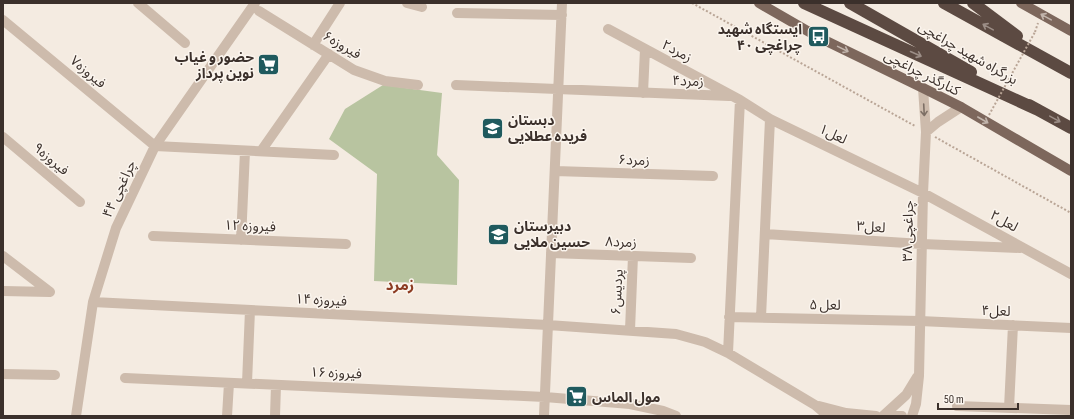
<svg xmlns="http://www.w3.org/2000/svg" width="1074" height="419" font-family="'Sofia Sans Condensed','Noto Sans Arabic',sans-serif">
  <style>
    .green { fill: #b8c4a0 }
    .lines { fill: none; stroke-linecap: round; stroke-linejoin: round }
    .path { stroke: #b9a596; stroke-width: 2; stroke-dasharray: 2 2; stroke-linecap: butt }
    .minor { stroke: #cdbbac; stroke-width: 10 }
    .major { stroke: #7d675c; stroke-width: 10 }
    .highway { stroke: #5c4a42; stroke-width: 12 }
    .path-bridge { stroke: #b9a596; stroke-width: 2; stroke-dasharray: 2 2; stroke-linecap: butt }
    .oneway { stroke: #c2b5ac }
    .oneway2 { stroke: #9c8e87 }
    .oneway3 { stroke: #7d6f65 }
    .labels { text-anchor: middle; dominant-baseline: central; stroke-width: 3; stroke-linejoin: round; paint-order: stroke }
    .poi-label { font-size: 14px; font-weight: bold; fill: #3b302b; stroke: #fbf5ee; text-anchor: start }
    .street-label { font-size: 14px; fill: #3b302b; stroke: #fbf5ee }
    .neighbourhood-label { font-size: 15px; font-weight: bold; fill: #8c3b22; stroke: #fbf5ee }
  </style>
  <rect width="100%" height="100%" fill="#f4ebe1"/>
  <path class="green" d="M383 85 442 93 437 155 459 180 457 285 374 281 377 174 329 139 345 109Z"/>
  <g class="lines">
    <path class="path" d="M692 3 915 126
      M1035 32 1038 23
      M935 137 1071 213"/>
    <path class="minor" d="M138 3 185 43
      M407 3 422 7
      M259 11 354 70 385 81 418 85
      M457 13 562 15
      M3 20 155 146 334 155
      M608 29 740 100 770 119 923 193 1071 274
      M313 45 340 3
      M456 85 729 96
      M643 93 645 49
      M926 132 938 122 961 107
      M3 137 80 202
      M261 151 329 54
      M555 171 713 176
      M765 234 922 244 1020 248
      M153 236 346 244
      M241 240 245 151
      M551 253 691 258
      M3 256 50 292
      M3 291 50 292
      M93 302 548 325 676 334 705 342 728 353 815 405 828 416
      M729 317 920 321 1071 328
      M761 317 770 119
      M630 330 633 256
      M728 353 740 100
      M3 374 55 375
      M125 378 545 397 630 404 663 411 676 416
      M247 383 250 310
      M819 406 846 413 876 416
      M957 406 1071 410
      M1009 408 1013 325
      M76 416 93 302 116 228 155 146 255 3
      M227 416 229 383
      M275 416 276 385
      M544 416 562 3
      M883 416 906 395 917 377
      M887 416H902
      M912 416 916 404 919 376 923 193 926 132 923 88"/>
    <path class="major" d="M759 3 818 37 923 88 961 107 1071 171
      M1021 3 1071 31"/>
    <path class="highway" d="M804 3 1036 109
      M850 3 971 72
      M944 3 1071 73
      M973 3 1017 36
      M1029 105 1071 128"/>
    <path class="path-bridge" d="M989 115 1035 32"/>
  </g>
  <defs><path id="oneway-shaft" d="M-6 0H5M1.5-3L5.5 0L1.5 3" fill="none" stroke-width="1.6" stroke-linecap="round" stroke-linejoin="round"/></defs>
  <g class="oneway">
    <use href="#oneway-shaft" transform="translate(1046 17) rotate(-151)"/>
    <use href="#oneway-shaft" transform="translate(843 49) rotate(26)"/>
    <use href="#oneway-shaft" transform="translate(983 120) rotate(30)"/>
  </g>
  <g class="oneway2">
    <use href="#oneway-shaft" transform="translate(988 27) rotate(-151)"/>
    <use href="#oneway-shaft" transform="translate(916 54) rotate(24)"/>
    <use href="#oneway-shaft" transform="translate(1055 119) rotate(29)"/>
  </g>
  <use class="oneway3" href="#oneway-shaft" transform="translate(924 110) rotate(87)"/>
  <defs>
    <symbol id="bus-square" viewBox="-11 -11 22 22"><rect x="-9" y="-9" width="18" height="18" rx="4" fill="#1f5a5e" stroke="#fbf5ee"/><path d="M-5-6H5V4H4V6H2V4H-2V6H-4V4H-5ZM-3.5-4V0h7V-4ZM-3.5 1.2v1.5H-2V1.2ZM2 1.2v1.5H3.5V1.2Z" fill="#fff"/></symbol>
    <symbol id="supermarket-square" viewBox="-11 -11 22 22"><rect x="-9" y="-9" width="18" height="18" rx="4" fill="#1f5a5e" stroke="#fbf5ee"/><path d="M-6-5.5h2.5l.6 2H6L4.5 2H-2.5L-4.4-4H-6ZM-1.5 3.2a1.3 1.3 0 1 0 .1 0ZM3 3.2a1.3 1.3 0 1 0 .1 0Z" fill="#fff"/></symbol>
    <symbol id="school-square" viewBox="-11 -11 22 22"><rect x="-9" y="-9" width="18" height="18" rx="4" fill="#1f5a5e" stroke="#fbf5ee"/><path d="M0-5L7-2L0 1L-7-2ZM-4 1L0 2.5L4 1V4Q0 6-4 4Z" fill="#fff"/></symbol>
  </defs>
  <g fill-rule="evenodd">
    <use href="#bus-square" x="806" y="24" width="25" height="25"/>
    <use href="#supermarket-square" x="256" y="52" width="25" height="25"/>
    <use href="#school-square" x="480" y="116" width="25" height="25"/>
    <use href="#school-square" x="486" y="222" width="25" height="25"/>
    <use href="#supermarket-square" x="564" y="384" width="25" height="25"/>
  </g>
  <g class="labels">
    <g class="poi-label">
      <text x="802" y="29" text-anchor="end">ایستگاه شهید<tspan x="802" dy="16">چراغچی ۴۰</tspan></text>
      <text x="254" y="57" text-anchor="end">حضور و غیاب<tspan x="254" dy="16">نوین پرداز</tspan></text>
      <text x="508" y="120">دبستان<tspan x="508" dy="16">فریده عطلایی</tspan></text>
      <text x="514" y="226">دبیرستان<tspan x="514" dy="16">حسین ملایی</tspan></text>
      <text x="592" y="397">مول الماس</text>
    </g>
    <g class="street-label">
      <text transform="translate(342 45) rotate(30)">فیروزه۶</text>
      <text transform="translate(677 51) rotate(28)">زمرد۲</text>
      <text transform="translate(968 53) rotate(30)">بزرگراه شهید چراغچی</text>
      <text transform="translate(88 72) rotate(40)">فیروزه۷</text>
      <text transform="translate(922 73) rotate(27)">کنارگذر چراغچی</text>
      <text transform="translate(688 81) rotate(2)">زمرد۴</text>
      <text transform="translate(833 134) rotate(26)">لعل۱</text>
      <text transform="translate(51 159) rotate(40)">فیروزه۹</text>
      <text transform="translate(634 160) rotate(2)">زمرد۶</text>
      <text transform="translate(119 189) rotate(-65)">چراغچی ۴۴</text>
      <text transform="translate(1004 221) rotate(29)">لعل۲</text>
      <text transform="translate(250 226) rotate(2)">فیروزه ۱۲</text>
      <text transform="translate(871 227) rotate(4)">لعل۳</text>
      <text transform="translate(908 231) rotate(-89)">چراغچی ۳۸</text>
      <text transform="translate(621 242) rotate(2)">زمرد۸</text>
      <text transform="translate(617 292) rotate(-87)">پردیس۶</text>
      <text transform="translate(321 300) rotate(3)">فیروزه ۱۴</text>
      <text transform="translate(825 305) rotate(1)">لعل ۵</text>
      <text transform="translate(996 311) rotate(2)">لعل۴</text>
      <text transform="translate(336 373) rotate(2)">فیروزه ۱۶</text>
    </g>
    <g class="neighbourhood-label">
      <text x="400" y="285">زمرد</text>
    </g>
  </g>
  <rect width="1074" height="419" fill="none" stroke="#3b302b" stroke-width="8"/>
  <path d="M938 403v6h80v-6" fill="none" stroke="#3b302b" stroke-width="2"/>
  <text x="944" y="403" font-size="12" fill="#3b302b" stroke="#fbf5ee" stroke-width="3" paint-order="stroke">50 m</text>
</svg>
